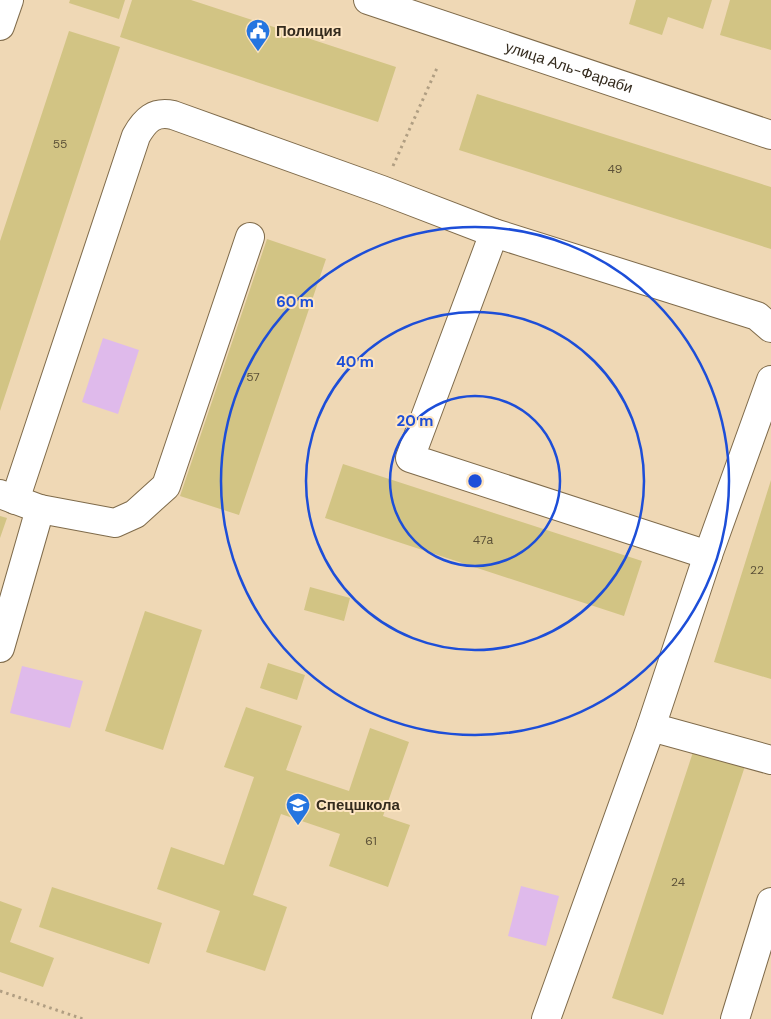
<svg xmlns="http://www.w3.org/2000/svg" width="771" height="1019" font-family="'DM Sans',sans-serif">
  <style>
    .green { fill: #dfbaeb }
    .building { fill: #d2c484 }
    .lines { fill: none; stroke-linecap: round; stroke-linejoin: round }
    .minor-casing { stroke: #7f6b4b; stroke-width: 30 }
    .path { stroke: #b09e82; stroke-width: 3; stroke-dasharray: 2.5 4; stroke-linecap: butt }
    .minor { stroke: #fff; stroke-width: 28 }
    .ring { fill: none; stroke: #1d4ed8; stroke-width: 2.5 }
    .labels { text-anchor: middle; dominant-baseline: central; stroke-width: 4; stroke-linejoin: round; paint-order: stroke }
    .number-label { font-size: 12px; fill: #5c5138 }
    .poi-label { font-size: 15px; font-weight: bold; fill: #342b1e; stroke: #fde5c2; text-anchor: start }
    .street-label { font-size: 15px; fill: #342b1e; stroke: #fde5c2 }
    .centre { fill: #1d4ed8; stroke: #fde5c2; stroke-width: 2.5 }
    .ring-label { font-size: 15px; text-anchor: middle; font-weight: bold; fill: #1d4ed8; stroke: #fde5c2; stroke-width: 4; stroke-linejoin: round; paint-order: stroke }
  </style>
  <rect width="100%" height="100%" fill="#efd8b5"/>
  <path class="green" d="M103 338 139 350 118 414 82 402Z
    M22 666 83 681 70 728 10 713Z
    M521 886 559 896 546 946 508 936Z"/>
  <path class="building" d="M70 0H125L119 19 69 3Z
    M132 0H191L396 67 378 122 120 37Z
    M636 0H712L703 29 668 17 662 35 629 24Z
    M730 0H771V50L720 35Z
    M69 31 120 47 0 411V241Z
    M477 94 771 187V249L459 150Z
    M267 239 326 259 239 515 180 496Z
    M343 464 642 561 624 616 325 518Z
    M771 480V679L714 662Z
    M0 516 7 518 0 538Z
    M310 587 350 598 344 621 304 610Z
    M145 611 202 630 163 750 105 731Z
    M268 663 305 675 297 700 260 688Z
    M246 707 302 726 286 770 349 791 370 728 409 742 383 816 410 825 388 887 329 866 340 834 281 814 253 895 287 907 265 971 206 952 220 911 157 889 171 847 224 865 254 777 224 767Z
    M694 749 745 766 663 1015 612 998Z
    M52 887 162 923 149 964 39 927Z
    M0 901 22 909 10 942 54 958 43 987 0 972Z"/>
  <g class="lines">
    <defs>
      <g id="minor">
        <path id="s1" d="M368 0 771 135"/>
        <path d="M0 26 9 0"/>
        <path d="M494 233 410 458 708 555"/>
        <path d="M0 494 40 509 115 523 135 514 166 486 250 237"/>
        <path d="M15 500 136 136C145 120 154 111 173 115L382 190 494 233 757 316 771 328"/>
        <path d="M0 648 40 509"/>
        <path d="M651 727 771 760"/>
        <path d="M546 1019 651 727 708 555 771 380"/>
        <path d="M735 1019 771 902"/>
      </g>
    </defs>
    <use href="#minor" class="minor-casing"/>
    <path class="path" d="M393 166 437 68
      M0 991 83 1019"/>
    <use href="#minor" class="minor"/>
  </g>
  <g class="ring">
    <circle cx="475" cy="481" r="85"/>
    <circle cx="475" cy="481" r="169"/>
    <circle cx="475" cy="481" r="254"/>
  </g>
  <defs>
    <symbol id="civic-pin" viewBox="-11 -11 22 30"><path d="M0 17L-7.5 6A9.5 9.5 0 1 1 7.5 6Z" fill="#2575e0" stroke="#fde5c2"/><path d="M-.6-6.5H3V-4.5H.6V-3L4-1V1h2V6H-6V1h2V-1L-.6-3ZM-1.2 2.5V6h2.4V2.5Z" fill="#fff"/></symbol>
    <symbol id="school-pin" viewBox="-11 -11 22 30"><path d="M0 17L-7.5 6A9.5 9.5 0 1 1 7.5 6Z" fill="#2575e0" stroke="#fde5c2"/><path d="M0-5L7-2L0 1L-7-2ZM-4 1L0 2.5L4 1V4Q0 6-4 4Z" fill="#fff"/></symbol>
  </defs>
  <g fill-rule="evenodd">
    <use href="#civic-pin" x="244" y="17" width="28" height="38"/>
    <use href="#school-pin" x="284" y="791" width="28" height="38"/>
  </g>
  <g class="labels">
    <g class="number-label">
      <text x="60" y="144">55</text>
      <text x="615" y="169">49</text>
      <text x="253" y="377">57</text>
      <text x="483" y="540">47а</text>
      <text x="757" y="570">22</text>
      <text x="371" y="841">61</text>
      <text x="678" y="882">24</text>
    </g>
    <g class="poi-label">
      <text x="276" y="31">Полиция</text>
      <text x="316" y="805">Спецшкола</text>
    </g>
    <g class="street-label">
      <text stroke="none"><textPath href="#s1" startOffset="212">улица Аль-Фараби</textPath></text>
    </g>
  </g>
  <circle cx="475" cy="481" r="8" class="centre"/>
  <g class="ring-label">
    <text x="295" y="307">60 m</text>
    <text x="355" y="367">40 m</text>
    <text x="415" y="426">20 m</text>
  </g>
</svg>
